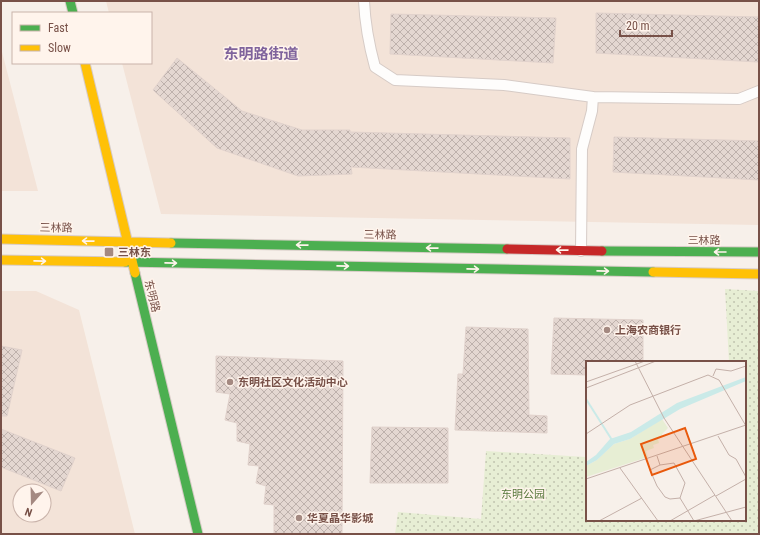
<svg xmlns="http://www.w3.org/2000/svg" width="760" height="535" font-family="'Roboto Condensed','Noto Sans SC',sans-serif">
  <style>
    .residential { fill: #f3e3d8; fill-rule: evenodd }
    .grass { fill: url(#grass-dots) }
    .building { fill: url(#building-cross-hatch); stroke: #e1d2cc }
    .lines { fill: none; stroke-linecap: round; stroke-linejoin: round }
    .lane-casing { stroke: #d6cbc6; stroke-width: 12 }
    .fast-casing { stroke: #d7cbc6; stroke-width: 11 }
    .slow-casing { stroke: #d7cbc6; stroke-width: 11 }
    .jam-casing { stroke: #d7cbc6; stroke-width: 11 }
    .lane { stroke: #fefdfc; stroke-width: 10 }
    .fast { stroke: #4caf50; stroke-width: 9 }
    .slow { stroke: #ffc107; stroke-width: 9 }
    .jam { stroke: #c62828; stroke-width: 9 }
    .oneway { stroke: #fff4ec }
    .poi-dot { fill: #a48981; stroke: #fff4ec; stroke-width: 1.5 }
    .labels { text-anchor: middle; dominant-baseline: central; stroke-width: 3; stroke-linejoin: round; paint-order: stroke }
    .street-label { font-size: 11px; fill: #785148; stroke: #fff4ec }
    .poi-label { font-size: 11px; font-weight: bold; fill: #785148; stroke: #fff4ec; text-anchor: start }
    .park-label { font-size: 11px; fill: #58783c; stroke: #fff4ec }
    .district-label { font-size: 15px; font-weight: bold; fill: #7f639c; stroke: #fff4ec }
    .inset-river { fill: none; stroke: #caeae8; stroke-width: 2 }
    .inset-road { fill: none; stroke: #c4b0a9; stroke-width: 1 }
    .view { fill: #e8590c; fill-opacity: 0.15; stroke: #e8590c; stroke-width: 2 }
    .inset-edge { fill: none; stroke: #785148; stroke-width: 2 }
  </style>
  <defs>
    <pattern id="grass-dots" width="8" height="8" patternUnits="userSpaceOnUse"><rect width="8" height="8" fill="#e7eed4"/><path d="M2 2h.1M6 6h.1" fill="none" stroke="#c0c3ae" stroke-width="1.8" stroke-linecap="round"/></pattern>
    <pattern id="building-cross-hatch" width="8" height="8" patternUnits="userSpaceOnUse"><rect width="8" height="8" fill="#e4d7d1"/><path d="M0 0l8 8M0 8l8-8" fill="none" stroke="#beb1ac"/></pattern>
  </defs>
  <rect width="100%" height="100%" fill="#f7f0ea"/>
  <path class="residential" d="M106 1H759V225L161 214 122 63H151V13H109Z
    M1 48 38 191H1Z
    M1 291H36L79 310 135 534H1ZM20 491H44V515H20Z"/>
  <path class="grass" d="M725 289 759 291V534H395L398 512 481 519 486 451 586 457V394H587V520H745V362H729Z"/>
  <path class="building" d="M596 13 759 17 758 62 596 53Z
    M391 14 556 18 553 63 390 54Z
    M177 58 242 111 302 130H350V132L570 138V179L351 167 352 174 298 176 217 148 153 90Z
    M614 137 759 141V180L613 172Z
    M554 318 643 320V362H587V375L551 374Z
    M466 327 528 329 529 415 547 416V433L455 430 458 374H463Z
    M1 346 22 350 7 416H1Z
    M216 356 343 361 342 534 274 533V505L264 504 266 486 256 483 259 466 248 465 250 444 237 441V423L225 420 230 394 216 392Z
    M372 427 448 428V483H370Z
    M1 429 75 458 61 491 1 467Z"/>
  <g class="lines">
    <defs>
      <path id="lane" d="M364 1C365 23 369 45 375 67L395 80 504 85 593 97
        M581 251 582 149 592 111 593 97 739 99 759 91"/>
      <path id="fast" d="M70 1 73 13
        M171 243 507 249
        M602 251 759 252
        M125 262 653 272
        M135 273 198 534"/>
      <path id="slow" d="M85 63 135 273
        M1 239 171 243
        M1 260 125 262
        M653 272 759 274"/>
      <path id="jam" d="M507 249 602 251"/>
    </defs>
    <use href="#lane" class="lane-casing"/>
    <use href="#fast" class="fast-casing"/>
    <use href="#slow" class="slow-casing"/>
    <use href="#jam" class="jam-casing"/>
    <use href="#lane" class="lane"/>
    <use href="#fast" class="fast"/>
    <use href="#slow" class="slow"/>
    <use href="#jam" class="jam"/>
  </g>
  <defs><path id="oneway-shaft" d="M-6 0H5M1.5-3L5.5 0L1.5 3" fill="none" stroke-width="1.6" stroke-linecap="round" stroke-linejoin="round"/></defs>
  <g class="oneway">
    <use href="#oneway-shaft" transform="translate(88 241) rotate(-179)"/>
    <use href="#oneway-shaft" transform="translate(302 245) rotate(-179)"/>
    <use href="#oneway-shaft" transform="translate(432 248) rotate(-179)"/>
    <use href="#oneway-shaft" transform="translate(562 250) rotate(-179)"/>
    <use href="#oneway-shaft" transform="translate(720 252) rotate(-180)"/>
    <use href="#oneway-shaft" transform="translate(40 261) rotate(1)"/>
    <use href="#oneway-shaft" transform="translate(171 263) rotate(1)"/>
    <use href="#oneway-shaft" transform="translate(343 266) rotate(1)"/>
    <use href="#oneway-shaft" transform="translate(473 269) rotate(1)"/>
    <use href="#oneway-shaft" transform="translate(603 271) rotate(1)"/>
  </g>
  <g class="poi-dot">
    <rect x="104" y="247" width="10" height="10" rx="2"/>
    <circle cx="607" cy="330" r="4"/>
    <circle cx="230" cy="382" r="4"/>
    <circle cx="299" cy="518" r="4"/>
  </g>
  <g class="labels">
    <g class="street-label">
      <text transform="translate(56 228) rotate(1)">三林路</text>
      <text transform="translate(380 235) rotate(1)">三林路</text>
      <text x="704" y="240">三林路</text>
      <text transform="translate(152 296) rotate(76)">东明路</text>
    </g>
    <g class="poi-label">
      <text x="118" y="252">三林东</text>
      <text x="615" y="330">上海农商银行</text>
      <text x="238" y="382">东明社区文化活动中心</text>
      <text x="307" y="518">华夏晶华影城</text>
    </g>
    <g class="park-label">
      <text x="523" y="494">东明公园</text>
    </g>
    <g class="district-label">
      <text x="261" y="54">东明路街道</text>
    </g>
  </g>
  <g transform="translate(586 361)">
    <rect width="160" height="160" fill="#f7f0ea"/>
    <path d="M76 58 82 67 76 73V76L72 78 73 82 67 84 68 87 60 90 62 96 0 116V105L11 99 28 83 44 78Z" fill="#e7eed4"/>
    <path d="M160 16V20L94 48 44 78 28 83 11 99 0 105V101L10 94 24 78 45 71 91 42Z" fill="#caeae8"/>
    <path class="inset-river" d="M0 38 26 79"/>
    <path class="inset-road" d="M49 0 78 57 146 160M127 15 130 8 145 10 160 5M0 21 59 0M0 27 70 0M0 73 44 44 122 14 133 19 160 65M132 75 143 94 150 98 160 116M71 95 74 104 64 109 71 125 79 136 84 138 94 137 99 122 88 102 74 104M34 107 72 160M0 118 160 64M130 135 160 118M94 137 108 160M13 160 56 137M84 160 129 134M108 160 160 146"/>
    <path class="view" d="M99 67 110 98 66 114 55 83Z"/>
    <rect width="160" height="160" class="inset-edge"/>
  </g>
  <rect width="760" height="535" fill="none" stroke="#785148" stroke-width="4"/>
  <rect x="12" y="12" width="140" height="52" fill="#fff4ec" stroke="#c9b3aa"/>
  <rect x="20" y="25" width="20" height="6" fill="#4caf50" stroke="#c9b3aa"/>
  <text x="48" y="32" font-size="12" fill="#785148">Fast</text>
  <rect x="20" y="45" width="20" height="6" fill="#ffc107" stroke="#c9b3aa"/>
  <text x="48" y="52" font-size="12" fill="#785148">Slow</text>
  <g transform="translate(32 503) rotate(200)"><circle r="19" fill="#fff4ec" stroke="#c9b3aa"/>
  <path d="M0-3L7 15L0 10L-7 15Z" fill="#a48981"/>
  <text y="-6" font-size="11" font-weight="bold" text-anchor="middle" fill="#785148">N</text>
  </g>
  <path d="M620 30v6h52v-6" fill="none" stroke="#785148" stroke-width="2"/>
  <text x="626" y="30" font-size="12" fill="#785148" stroke="#fff4ec" stroke-width="3" paint-order="stroke">20 m</text>
</svg>
